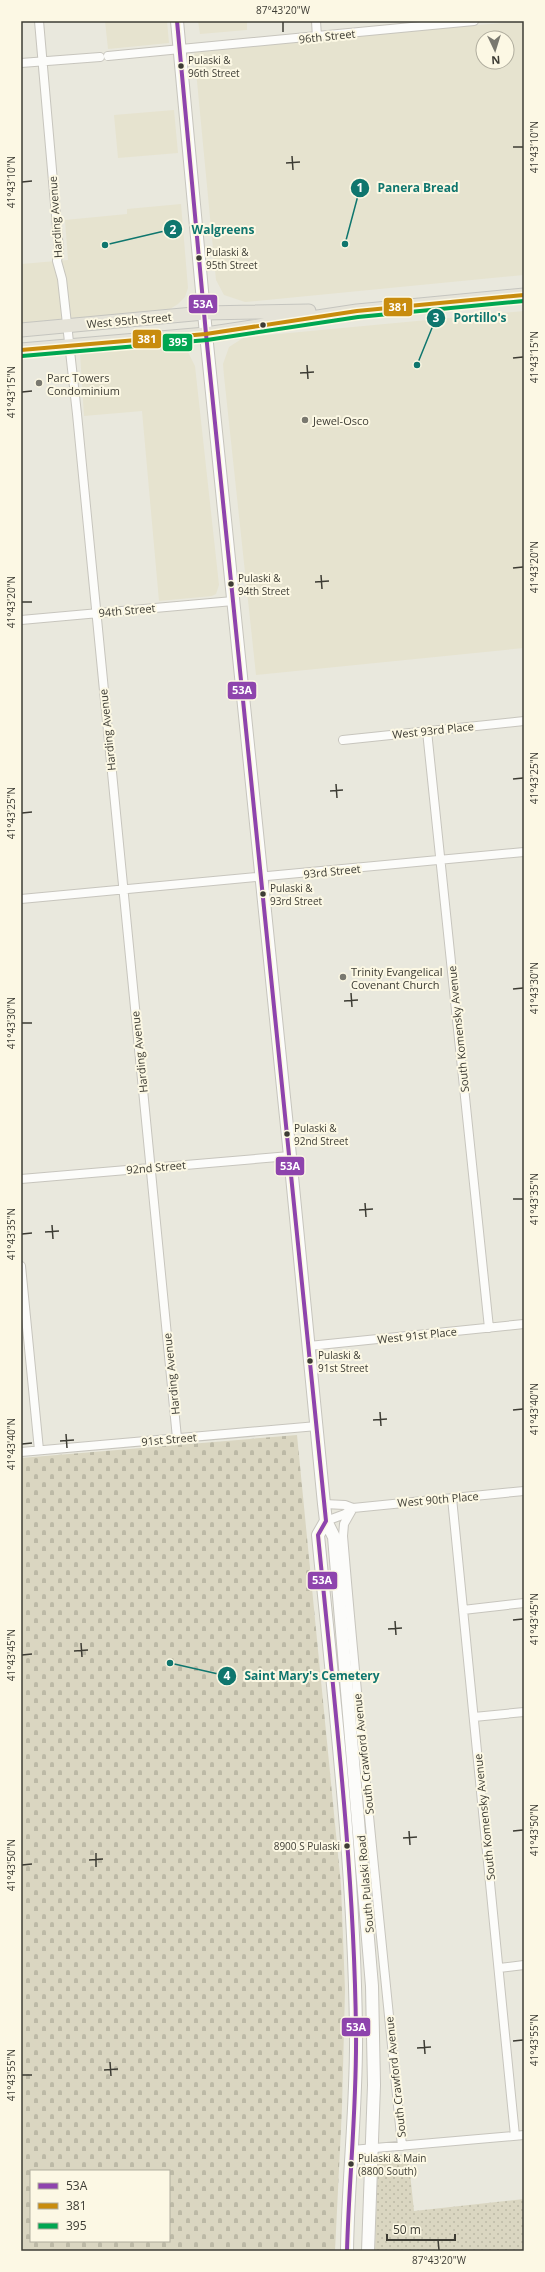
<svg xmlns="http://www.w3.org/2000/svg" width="545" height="2272" font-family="'Open Sans',sans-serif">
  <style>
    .built { fill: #e6e3cf; fill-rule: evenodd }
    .cemetery { fill: url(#cemetery-stones); fill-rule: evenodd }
    .park { fill: url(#park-dots) }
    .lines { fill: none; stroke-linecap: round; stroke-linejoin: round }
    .minor-casing { stroke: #c7c5bd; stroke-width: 10 }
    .secondary-casing { stroke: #c7c5bd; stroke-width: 14 }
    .primary-casing { stroke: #c5c5bf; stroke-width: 15 }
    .minor { stroke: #fcfcfa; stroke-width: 8 }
    .secondary { stroke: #fcfcfa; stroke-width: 12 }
    .primary { stroke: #e5e3d8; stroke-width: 13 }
    .bus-1-casing { stroke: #fcf8e4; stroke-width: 7 }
    .bus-2-casing { stroke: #fcf8e4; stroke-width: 7 }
    .bus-3-casing { stroke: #fcf8e4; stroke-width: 7 }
    .bus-1 { stroke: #8e44ad; stroke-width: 4 }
    .bus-2 { stroke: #c88c0d; stroke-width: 4 }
    .bus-3 { stroke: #00a651; stroke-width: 4 }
    .ticks { fill: none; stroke: #3d3c34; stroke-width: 1.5 }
    .bus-dot { fill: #3d3c34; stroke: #fcf8e4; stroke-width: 1.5 }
    .poi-dot { fill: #79786f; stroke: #fcf8e4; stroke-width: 1.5 }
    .labels { text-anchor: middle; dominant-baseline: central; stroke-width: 4; stroke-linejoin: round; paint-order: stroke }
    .bus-label { font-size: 10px; fill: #3d3c34; stroke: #fcf8e4; text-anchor: start }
    .street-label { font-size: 11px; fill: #3d3c34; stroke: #fcf8e4 }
    .poi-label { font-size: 11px; fill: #3d3c34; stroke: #fcf8e4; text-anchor: start }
    .leader { fill: none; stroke: #0f766e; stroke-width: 1.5 }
    .callout-dot { fill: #0f766e; stroke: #fcf8e4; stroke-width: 1.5 }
    .mark-label { font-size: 12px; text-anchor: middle; font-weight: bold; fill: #fff }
    .callout-label { font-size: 12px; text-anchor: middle; font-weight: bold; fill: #0f766e; stroke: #fcf8e4; stroke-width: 4; stroke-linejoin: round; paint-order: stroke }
    .line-badge { stroke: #fcf8e4; stroke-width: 1.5 }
    .badge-label { font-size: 11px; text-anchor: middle; font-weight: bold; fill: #fff }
    .neatline { fill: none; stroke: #3d3c34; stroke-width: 1.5 }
    .ticks-label { font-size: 10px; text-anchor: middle; fill: #3d3c34 }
  </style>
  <defs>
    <pattern id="cemetery-stones" width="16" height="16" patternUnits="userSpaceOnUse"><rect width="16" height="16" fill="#dad6c1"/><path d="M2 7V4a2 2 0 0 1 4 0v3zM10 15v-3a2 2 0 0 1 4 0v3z" fill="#bcb9a6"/></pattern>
    <pattern id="park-dots" width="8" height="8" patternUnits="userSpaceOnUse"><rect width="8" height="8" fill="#dad6c1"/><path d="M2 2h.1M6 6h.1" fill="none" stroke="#bcb9a6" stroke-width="1.8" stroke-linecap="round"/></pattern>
  </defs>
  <rect width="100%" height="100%" fill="#e9e8dd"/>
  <path class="built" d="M105 21H167L169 43 108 49Z
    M198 21H247V30L200 34Z
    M524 21V275L245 302 224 295 216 280 194 50ZM483 38H507V62H483Z
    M174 110 178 153 118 158 114 115Z
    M181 204 188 288 185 297 178 304 170 309 160 311 21 323V264L68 260 65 220 127 214V209Z
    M524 311V648L256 675 224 376 223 364 229 347 243 338 257 336Z
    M164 347H177L188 352 195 366 219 585 216 594 212 596 159 601 142 411 84 416 80 353Z"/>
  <path class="cemetery" d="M297 1435 341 1885 345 1990 342 2108 335 2251H21V1458ZM31 2171H169V2241H31Z"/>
  <path class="park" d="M408 2154 414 2211 524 2199V2251H375L378 2157Z"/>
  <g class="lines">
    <defs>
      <path id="minor" d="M39 21 59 250 57 261 62 279 77 414 177 1438
        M316 21 317 37
        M108 56 474 21
        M21 63 100 57
        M21 620 233 601
        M427 731 489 1328
        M343 740 524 721
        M21 899 524 852
        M21 1179 290 1156
        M21 1266 39 1450
        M309 1346 524 1324
        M21 1452 317 1426
        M452 1498 515 2136
        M324 1504 345 1505 353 1508 524 1491
        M353 1508 344 1524 343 1536C360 1739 382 1943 402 2146
        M326 1521 345 1514 352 1508
        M463 1610 524 1603
        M474 1717 524 1712
        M499 1968 524 1965
        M352 2150 524 2135"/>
      <path id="secondary" d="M177 21 206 334 290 1156 324 1504 326 1521 334 1537 372 1986 374 2085 368 2251
        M326 1521 318 1535C334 1700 354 1865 356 2031 357 2105 348 2178 347 2251"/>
      <path id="primary" d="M21 330 204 313 309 311
        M21 350 206 334 357 311 524 295"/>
    </defs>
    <use href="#minor" class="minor-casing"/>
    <use href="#secondary" class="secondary-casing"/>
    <use href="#primary" class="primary-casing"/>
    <use href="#minor" class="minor"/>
    <use href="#secondary" class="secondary"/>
    <use href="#primary" class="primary"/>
    <defs>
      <path id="bus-1" d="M177 21 206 334 326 1521 318 1535C334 1700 354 1865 356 2031 357 2105 349 2178 347 2251"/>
      <path id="bus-2" d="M21 350 206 334 357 311 524 295"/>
      <path id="bus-3" d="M22 356 207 340 358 317 524 301"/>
    </defs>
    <use href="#bus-1" class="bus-1-casing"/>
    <use href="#bus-2" class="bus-2-casing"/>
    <use href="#bus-3" class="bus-3-casing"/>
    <use href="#bus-1" class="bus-1"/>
    <use href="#bus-2" class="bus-2"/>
    <use href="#bus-3" class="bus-3"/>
  </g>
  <path class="ticks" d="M283 22V32M513 147H523M292 156 293 170M286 163 300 162M22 182 32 181M513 358 523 357M307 365 308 379M300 373 314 372M22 392 32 391M513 568 523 567M321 575 322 589M315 582 329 581M22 602H32M513 779 523 778M336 784 337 798M330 791 343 790M22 813 32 812M513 989 523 988M351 993 352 1007M344 1001 358 1000M22 1023H32M513 1199H523M365 1203 366 1217M359 1210 373 1209M52 1225 53 1239M45 1232 59 1231M22 1234 32 1233M513 1410 523 1409M380 1412 381 1426M373 1420 387 1419M66 1434 67 1448M60 1441 74 1440M22 1444 32 1443M513 1620 523 1619M395 1621 396 1635M388 1629 402 1628M81 1643 82 1657M74 1651 88 1650M22 1655 32 1654M409 1831 410 1845M513 1831 523 1830M403 1838 417 1837M96 1853V1867M89 1860 103 1859M22 1865 32 1864M424 2040 425 2054M513 2041 523 2040M417 2048 431 2047M110 2062 111 2076M104 2070 118 2069M22 2075H32M438 2240 439 2250"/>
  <g class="bus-dot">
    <circle cx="181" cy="66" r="3.5"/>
    <circle cx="199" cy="258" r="3.5"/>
    <circle cx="263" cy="325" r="3.5"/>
    <circle cx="231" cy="584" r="3.5"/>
    <circle cx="263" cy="894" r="3.5"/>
    <circle cx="287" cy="1134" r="3.5"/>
    <circle cx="310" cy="1361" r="3.5"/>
    <circle cx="347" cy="1846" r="3.5"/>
    <circle cx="351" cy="2164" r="3.5"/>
  </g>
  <g class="poi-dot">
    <circle cx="39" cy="383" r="4"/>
    <circle cx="305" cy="420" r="4"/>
    <circle cx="343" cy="977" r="4"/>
  </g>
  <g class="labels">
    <g class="bus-label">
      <text x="188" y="60">Pulaski &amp;<tspan x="188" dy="13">96th Street</tspan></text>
      <text x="206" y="252">Pulaski &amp;<tspan x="206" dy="13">95th Street</tspan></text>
      <text x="238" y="578">Pulaski &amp;<tspan x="238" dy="13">94th Street</tspan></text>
      <text x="270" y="888">Pulaski &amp;<tspan x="270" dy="13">93rd Street</tspan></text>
      <text x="294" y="1128">Pulaski &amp;<tspan x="294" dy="13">92nd Street</tspan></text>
      <text x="318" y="1355">Pulaski &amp;<tspan x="318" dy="13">91st Street</tspan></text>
      <text x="340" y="1846" text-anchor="end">8900 S Pulaski</text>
      <text x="358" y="2158">Pulaski &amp; Main<tspan x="358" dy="13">(8800 South)</tspan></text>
    </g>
    <g class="street-label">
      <text transform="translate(327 36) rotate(-6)">96th Street</text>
      <text transform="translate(55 217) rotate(-94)">Harding Avenue</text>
      <text transform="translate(129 320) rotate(-5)">West 95th Street</text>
      <text transform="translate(127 610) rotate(-5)">94th Street</text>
      <text transform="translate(107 730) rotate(-96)">Harding Avenue</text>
      <text transform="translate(433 730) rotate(-6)">West 93rd Place</text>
      <text transform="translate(332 871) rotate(-6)">93rd Street</text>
      <text transform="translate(458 1029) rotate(-96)">South Komensky Avenue</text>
      <text transform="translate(139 1052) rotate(-96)">Harding Avenue</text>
      <text transform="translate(156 1167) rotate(-5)">92nd Street</text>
      <text transform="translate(417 1335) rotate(-6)">West 91st Place</text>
      <text transform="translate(171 1374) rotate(-96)">Harding Avenue</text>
      <text transform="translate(169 1439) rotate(-5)">91st Street</text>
      <text transform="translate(438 1499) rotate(-5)">West 90th Place</text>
      <text transform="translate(363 1754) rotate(-96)">South Crawford Avenue</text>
      <text transform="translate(484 1817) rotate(-96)">South Komensky Avenue</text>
      <text transform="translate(365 1884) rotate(-95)">South Pulaski Road</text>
      <text transform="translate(395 2077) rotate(-96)">South Crawford Avenue</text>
    </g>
    <g class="poi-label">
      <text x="47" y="377">Parc Towers<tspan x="47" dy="13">Condominium</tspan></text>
      <text x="313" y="420">Jewel-Osco</text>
      <text x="351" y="971">Trinity Evangelical<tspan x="351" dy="13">Covenant Church</tspan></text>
    </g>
  </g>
  <path class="leader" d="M345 244L360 188M105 245L173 229M417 365L436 318M170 1663L227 1676"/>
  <g class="callout-dot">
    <circle cx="345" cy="244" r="4"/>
    <circle cx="105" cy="245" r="4"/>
    <circle cx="417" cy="365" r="4"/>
    <circle cx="170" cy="1663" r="4"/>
    <circle cx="360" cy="188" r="10"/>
    <circle cx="173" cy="229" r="10"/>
    <circle cx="436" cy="318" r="10"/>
    <circle cx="227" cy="1676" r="10"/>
  </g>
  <g class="mark-label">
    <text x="360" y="192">1</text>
    <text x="173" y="234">2</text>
    <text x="436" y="322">3</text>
    <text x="227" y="1680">4</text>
  </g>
  <g class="callout-label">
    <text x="418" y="192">Panera Bread</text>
    <text x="223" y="234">Walgreens</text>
    <text x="480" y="322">Portillo's</text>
    <text x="312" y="1680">Saint Mary's Cemetery</text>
  </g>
  <g class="line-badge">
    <rect x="188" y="294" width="30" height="20" rx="4" fill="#8e44ad"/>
    <rect x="383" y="297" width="30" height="20" rx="4" fill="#c88c0d"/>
    <rect x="132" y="329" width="30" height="20" rx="4" fill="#c88c0d"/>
    <rect x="162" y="333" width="31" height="19" rx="4" fill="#00a651"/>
    <rect x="227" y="681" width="30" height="19" rx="4" fill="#8e44ad"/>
    <rect x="275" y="1156" width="30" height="20" rx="4" fill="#8e44ad"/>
    <rect x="307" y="1571" width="31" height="19" rx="4" fill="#8e44ad"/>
    <rect x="341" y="2017" width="30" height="20" rx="4" fill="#8e44ad"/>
  </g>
  <g class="badge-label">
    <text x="203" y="308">53A</text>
    <text x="398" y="311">381</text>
    <text x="147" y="343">381</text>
    <text x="178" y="346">395</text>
    <text x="242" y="694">53A</text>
    <text x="290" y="1170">53A</text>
    <text x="322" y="1584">53A</text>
    <text x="356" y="2031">53A</text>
  </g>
  <rect width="545" height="2272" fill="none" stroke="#fcf8e4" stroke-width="44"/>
  <rect x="30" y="2170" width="140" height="72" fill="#fcf8e4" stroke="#b0ad9e"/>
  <rect x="38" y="2183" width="20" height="6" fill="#8e44ad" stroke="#b0ad9e"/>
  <text x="66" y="2190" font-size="12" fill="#3d3c34">53A</text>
  <rect x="38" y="2203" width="20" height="6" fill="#c88c0d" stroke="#b0ad9e"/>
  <text x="66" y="2210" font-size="12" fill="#3d3c34">381</text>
  <rect x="38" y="2223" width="20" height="6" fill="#00a651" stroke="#b0ad9e"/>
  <text x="66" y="2230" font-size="12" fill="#3d3c34">395</text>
  <g transform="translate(495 50) rotate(176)"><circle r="19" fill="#fcf8e4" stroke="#b0ad9e"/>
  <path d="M0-3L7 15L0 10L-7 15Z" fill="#79786f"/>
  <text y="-6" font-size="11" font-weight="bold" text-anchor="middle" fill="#3d3c34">N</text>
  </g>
  <path d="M387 2234v6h68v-6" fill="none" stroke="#3d3c34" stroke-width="2"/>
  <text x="393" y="2234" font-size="12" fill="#3d3c34" stroke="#fcf8e4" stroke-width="3" paint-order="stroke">50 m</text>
  <rect x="22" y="22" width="501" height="2228" class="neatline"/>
  <g class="ticks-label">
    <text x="283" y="14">87°43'20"W</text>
    <text transform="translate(534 147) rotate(-90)" y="4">41°43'10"N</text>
    <text transform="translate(11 182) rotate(-90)" y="4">41°43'10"N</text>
    <text transform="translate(534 357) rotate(-90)" y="4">41°43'15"N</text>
    <text transform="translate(11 392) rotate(-90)" y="4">41°43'15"N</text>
    <text transform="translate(534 567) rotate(-90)" y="4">41°43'20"N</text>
    <text transform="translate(11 602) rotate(-90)" y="4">41°43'20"N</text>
    <text transform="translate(534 778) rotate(-90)" y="4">41°43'25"N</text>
    <text transform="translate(11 813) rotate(-90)" y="4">41°43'25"N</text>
    <text transform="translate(534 988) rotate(-90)" y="4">41°43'30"N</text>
    <text transform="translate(11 1023) rotate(-90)" y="4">41°43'30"N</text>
    <text transform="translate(534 1199) rotate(-90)" y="4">41°43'35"N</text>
    <text transform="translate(11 1234) rotate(-90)" y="4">41°43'35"N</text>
    <text transform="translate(534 1409) rotate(-90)" y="4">41°43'40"N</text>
    <text transform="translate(11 1444) rotate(-90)" y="4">41°43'40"N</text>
    <text transform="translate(534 1619) rotate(-90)" y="4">41°43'45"N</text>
    <text transform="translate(11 1655) rotate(-90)" y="4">41°43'45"N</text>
    <text transform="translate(534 1830) rotate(-90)" y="4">41°43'50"N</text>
    <text transform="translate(11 1865) rotate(-90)" y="4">41°43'50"N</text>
    <text transform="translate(534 2040) rotate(-90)" y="4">41°43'55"N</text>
    <text transform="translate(11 2075) rotate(-90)" y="4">41°43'55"N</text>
    <text x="439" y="2264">87°43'20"W</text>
  </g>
</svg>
